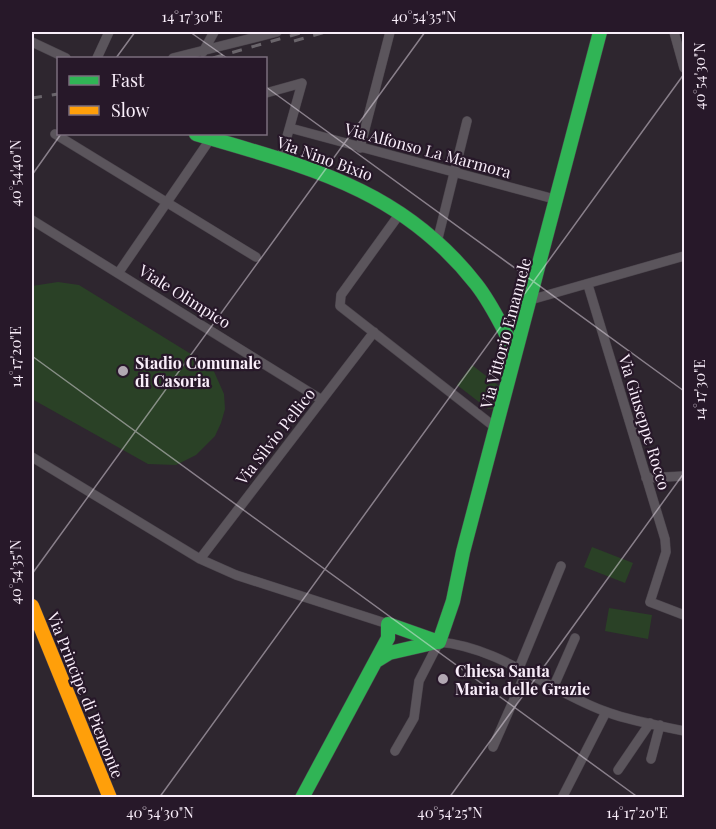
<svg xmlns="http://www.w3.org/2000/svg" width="716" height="829" font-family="'Playfair Display',serif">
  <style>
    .green { fill: #2a4126 }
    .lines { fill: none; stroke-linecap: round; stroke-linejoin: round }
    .street-casing { stroke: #4b444c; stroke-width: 10 }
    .fast-casing { stroke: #4b444c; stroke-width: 15 }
    .slow-casing { stroke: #4b444c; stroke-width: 15 }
    .street { stroke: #5b555c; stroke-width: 9 }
    .fast { stroke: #30b455; stroke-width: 14 }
    .slow { stroke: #ff9f0a; stroke-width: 14 }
    .rail { stroke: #6a656b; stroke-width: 3; stroke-dasharray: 10 10; stroke-linecap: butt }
    .ticks { fill: none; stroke: #f9eefa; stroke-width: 1.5; stroke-opacity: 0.45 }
    .poi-dot { fill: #b2a8b3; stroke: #271829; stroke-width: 2 }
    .labels { text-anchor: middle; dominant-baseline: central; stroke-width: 4.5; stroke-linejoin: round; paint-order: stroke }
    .street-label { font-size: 16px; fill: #f9eefa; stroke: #271829 }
    .poi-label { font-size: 16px; font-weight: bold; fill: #f9eefa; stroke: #271829; text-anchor: start }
    .neatline { fill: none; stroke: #f9eefa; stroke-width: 2 }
    .ticks-label { font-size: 15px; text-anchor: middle; fill: #f9eefa }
  </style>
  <rect width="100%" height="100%" fill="#2e262f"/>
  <path class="green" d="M58 282 79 285 212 367 224 394 225 409 221 423 215 436 196 455 176 465 148 464 32 399V286Z
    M472 365 499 386 493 409H488L457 385Z
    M592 547 633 563 625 583 584 567Z
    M609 608 652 615 648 639 605 631Z"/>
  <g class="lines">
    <defs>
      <path id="street" d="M674 32 684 68
        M32 42 66 58
        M203 52 214 32
        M97 58 109 32
        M173 58 277 32
        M266 93 302 83 281 158
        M290 128 558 200
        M55 134 256 257
        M360 148 390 32
        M401 212 341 295 340 306 496 428
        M32 220 322 400
        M437 242 467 121
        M119 272 211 138
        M588 285 665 539 666 552 650 602 684 615
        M530 300 684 256
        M32 457 200 559 236 575 388 624
        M646 478 684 476
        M200 559 374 332
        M519 668 561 566
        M553 688 575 638
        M493 747 526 672
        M395 751 414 718 419 681 439 642C499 647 549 691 604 711 629 721 658 725 684 731
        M651 759 660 725
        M618 770 650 723
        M562 798 606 712"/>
      <path id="fast" d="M196 134C307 167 401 188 476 284 492 304 503 329 515 351
        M439 642 453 601 463 552 600 32
        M376 661 389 653 437 642
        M302 798 388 638V624L439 642"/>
      <path id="slow" d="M32 606 110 798"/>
    </defs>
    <use href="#street" class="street-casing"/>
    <use href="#fast" class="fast-casing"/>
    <use href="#slow" class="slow-casing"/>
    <use href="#street" class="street"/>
    <use href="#fast" class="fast"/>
    <use href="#slow" class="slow"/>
    <path class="rail" d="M294 41 326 32
      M213 58 304 32
      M32 98 58 94"/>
  </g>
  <path class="ticks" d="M190 32 227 58M116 58 135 32M266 87 684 391M32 175 61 134M32 356 639 798M32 574 425 32M32 796 33 798M159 798 684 74M449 798 684 473"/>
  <g class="poi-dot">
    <circle cx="123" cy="371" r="6"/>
    <circle cx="443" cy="679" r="6"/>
  </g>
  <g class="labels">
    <g class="street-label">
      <text transform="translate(428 150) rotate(15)">Via Alfonso La Marmora</text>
      <text transform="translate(325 158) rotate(20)">Via Nino Bixio</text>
      <text transform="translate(185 296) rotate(32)">Viale Olimpico</text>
      <text transform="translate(505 333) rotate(-75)">Via Vittorio Emanuele</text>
      <text transform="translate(645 422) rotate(73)">Via Giuseppe Rocco</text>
      <text transform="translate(275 436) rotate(-52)">Via Silvio Pellico</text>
      <text transform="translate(86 695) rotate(68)">Via Principe di Piemonte</text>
    </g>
    <g class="poi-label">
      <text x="135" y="362">Stadio Comunale<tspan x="135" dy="18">di Casoria</tspan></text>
      <text x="455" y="670">Chiesa Santa<tspan x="455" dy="18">Maria delle Grazie</tspan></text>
    </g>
  </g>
  <rect width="716" height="829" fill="none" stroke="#271829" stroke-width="66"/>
  <rect x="57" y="57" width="210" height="78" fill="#271829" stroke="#7b6e7d" stroke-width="1.5"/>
  <rect x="69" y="76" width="30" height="9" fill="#30b455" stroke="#7b6e7d" stroke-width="1.5"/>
  <text x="111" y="87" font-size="18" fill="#f9eefa">Fast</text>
  <rect x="69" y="106" width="30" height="9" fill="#ff9f0a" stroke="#7b6e7d" stroke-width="1.5"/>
  <text x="111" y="117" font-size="18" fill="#f9eefa">Slow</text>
  <rect x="33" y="33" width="650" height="763" class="neatline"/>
  <g class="ticks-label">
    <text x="192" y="22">14°17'30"E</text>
    <text x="424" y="22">40°54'35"N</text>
    <text transform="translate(700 76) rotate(-90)" y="5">40°54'30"N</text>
    <text transform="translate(16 173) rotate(-90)" y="5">40°54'40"N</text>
    <text transform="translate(16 357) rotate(-90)" y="5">14°17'20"E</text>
    <text transform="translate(700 390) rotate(-90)" y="5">14°17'30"E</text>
    <text transform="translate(16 572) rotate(-90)" y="5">40°54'35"N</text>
    <text x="160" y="818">40°54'30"N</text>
    <text x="450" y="818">40°54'25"N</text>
    <text x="637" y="818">14°17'20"E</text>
  </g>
</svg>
